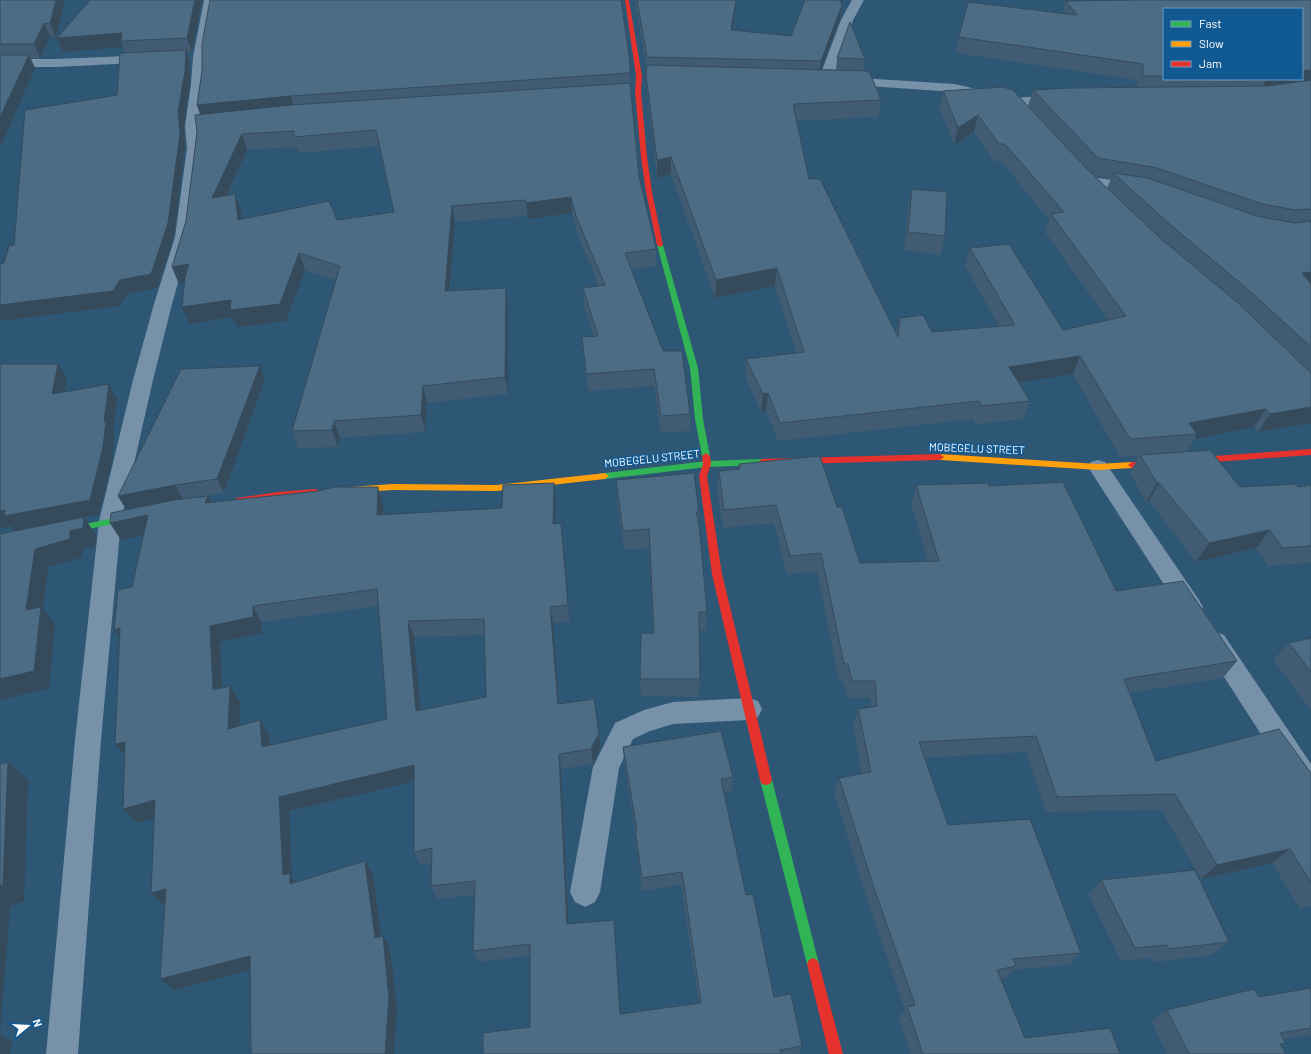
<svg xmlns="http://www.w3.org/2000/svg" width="1311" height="1054" font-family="Barlow,sans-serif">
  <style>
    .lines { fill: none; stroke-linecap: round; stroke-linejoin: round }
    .street { fill: #7792a8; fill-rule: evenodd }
    .fast { fill: #30b455; fill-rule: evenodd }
    .slow { fill: #ff9f0a; fill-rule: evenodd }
    .jam { fill: #e5322d; fill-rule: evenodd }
    .wall { fill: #415c72; fill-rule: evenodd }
    .shaded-wall { fill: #354b5c }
    .building { fill: #4c6b84; stroke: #354b5c; fill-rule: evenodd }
    .labels { text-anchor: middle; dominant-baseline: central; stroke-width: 3; stroke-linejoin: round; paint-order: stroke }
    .street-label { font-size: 11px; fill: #fff; stroke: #115992 }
  </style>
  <rect width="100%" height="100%" fill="#2e5675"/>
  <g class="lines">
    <path class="street" d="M204 0H216L205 57V84L199 126 201 148 191 237 172 304 153 380 121 521 101 740 78 1054H46L75 740 99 521 133 380 154 304 175 237 187 148 185 126 191 84 193 57Z
      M852 0H864L853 20 832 81 830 84H820L818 81 841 20Z
      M150 55 155 56 156 59 155 62 56 67H0V59H56Z
      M844 77 955 84 1014 98 1060 95 1065 96 1067 99 1065 102 1060 103 1014 106 955 92 839 84 837 81 839 78Z
      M1086 176 1138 184 1143 186 1146 189 1143 192 1138 194 1081 184 1078 181 1081 178Z
      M1098 460 1105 462 1199 600 1203 607 1199 614 1191 617 1183 614 1088 467 1091 462Z
      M1215 632 1224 635 1311 764V800L1301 796 1206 649 1203 642 1206 635Z
      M749 698 758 701 762 709 758 717 749 720 673 724 650 731 633 739 619 768 600 892 595 902 585 907 575 902 570 892 593 767 615 723 644 710 673 702Z"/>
    <path class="fast" d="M660 243 663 245 698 368 703 419 710 456 706 459 702 456 695 419 690 368 657 245Z
      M762 459 766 462 762 465 707 467 605 479 601 476 605 473 707 461Z
      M140 513 143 514 144 516 143 518 0 547V541Z
      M766 775 770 776 772 780 819 964 817 968 813 970 809 968 807 964 760 780 762 776Z"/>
    <path class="slow" d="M940 454 1098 464 1132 462 1136 465 1132 468 1098 470 940 460 936 457Z
      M605 473 609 476 605 479 497 491 393 490 349 493 345 490 349 487 393 484 497 485Z"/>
    <path class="jam" d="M625 0H629L642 76 641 92 647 157 652 192 663 245 660 247 657 245 646 192 641 157 635 92 636 76Z
      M1311 449V455L1132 468 1128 465 1132 462Z
      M706 453 710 456 711 464 707 476 722 574 772 780 770 784 766 785 762 784 760 780 712 574 699 476 703 464 702 456Z
      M940 454 944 457 940 460 762 465 758 462 762 459Z
      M316 489 320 492 316 495 278 498 237 504 233 501 237 498 278 492Z
      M813 958 817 960 819 964 843 1054H829L807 964 809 960Z"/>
  </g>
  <path class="wall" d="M0 0H65L56 38 50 36 40 58H30L35 68 0 148Z
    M90 0H202L192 52H187L190 63V84L184 126 185 148 174 237 157 288 127 294 120 306 4 263 14 245 117 95 126 52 123 47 63 52 57 38Z
    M621 0 630 76V84L639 176 656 249V266L631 269 663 351 690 414V431L661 433 654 386 588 391 582 337 594 336 584 305 583 288 599 286 577 233 572 213 528 219 527 216 455 222 450 291 508 305V394L427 403 425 432 340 438 338 447 298 448 292 431 336 280 305 270 286 321 237 327 233 317 190 324 185 283 179 284 172 267 186 221 200 114 197 105 202 71ZM379 146 394 212 337 220 242 219 241 211 227 196 247 150 297 147 299 153Z
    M635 0H737L732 30 791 36 842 5 840 18 821 69 836 70 837 58 865 59 863 71 881 100 878 117 797 121 809 179 896 333 900 318 932 332 999 326 965 266 970 248 1063 330 1108 320 1045 232 1049 220 1001 161H994L974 132 954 145 939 107 943 91 1028 106 1033 90 1137 87V80L955 53 959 37 1063 13 1066 1 1311 0V423L1258 432 1254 427 1195 439 1187 451 1240 487H1298L1311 485V563L1268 566 1256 548 1196 562 1149 501 1146 502 1130 473 1139 456 1120 457 1073 374 1019 382 1030 401 1023 419 976 424 973 419 778 441 766 411 761 412 745 377 746 359 796 353 775 286 715 298 671 174 657 178 647 92V71ZM1164 9 1302 79H1164ZM1095 176 1111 179 1107 188Z
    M912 189 945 236 940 255 904 250 908 207Z
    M260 366 265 379 224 493 183 499 126 509 118 496Z
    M739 464 837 507 860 563 928 561 911 504 916 485 989 486 1116 591 1237 661 1223 678 1129 693 1156 761 1311 773V906L1300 909 1272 863 1201 879 1161 810 1046 812 1026 752 925 758 948 825 1081 953 1069 965 1013 970 1005 979 1001 980 1025 1038 1120 1054H911L899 1018 905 1010 868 901 834 794 839 778 862 774 853 726 858 709 871 707 870 698H847L844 681H839L817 572 787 574 774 523 723 528 717 489 719 471 738 469Z
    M616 480 699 512V524L707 612 706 630H700V679L699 697 641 696 640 679 653 633 649 548 624 550 617 499Z
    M556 500 555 524 563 540 570 622 553 623 559 704 599 733 601 748 593 764 561 769 569 924 614 920 620 1014 699 1004 681 885 642 891 636 844 635 830 624 762 623 747 733 777 731 792 724 793 746 895 774 997 802 1046 799 1054H483L530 1027V956L478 962 473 951 475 895 437 899 431 886 432 863 420 865 414 852V781L289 811 292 877 296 882 365 861 373 875 381 937 390 948 397 1009 251 970 174 990 155 818 137 823 123 809 132 587 143 535 121 540 110 523 211 503 383 504V515L502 508ZM378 606 387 719 270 745 269 735 260 720 239 726 240 702 230 686 222 688 220 642 262 633 261 622ZM484 635 486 697 420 711 414 637Z
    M1311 638V710L1273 660 1289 643Z
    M1101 880 1229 942 1212 955 1154 962 1152 958 1121 961 1088 894Z
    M1311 988V1035L1283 1040 1285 1043 1281 1045 1286 1054H1167L1151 1021 1167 1010 1259 997Z"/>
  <path class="shaded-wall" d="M56 0H65L56 38 50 24Z
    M195 0H202L192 52 187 38Z
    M736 0H737L730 43 731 30Z
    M842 5 840 18 819 74 821 61Z
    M44 23 50 36 40 58 34 44Z
    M122 33 121 41 123 47 63 52 57 38Z
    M186 50 190 63V84L184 126 185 148 174 237 157 288 127 294 120 306 0 321V305L178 112Z
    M29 55 35 68 0 148V117Z
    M1311 70V85L1260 92 1266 79H1302V71Z
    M291 96 295 110 202 119 197 105Z
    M978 115 974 132 954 145 958 128Z
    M242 134 247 150 218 214 212 198Z
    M671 157V174L657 178V160Z
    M235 194 241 211 244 237 238 220Z
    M571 197 572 213 528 219 526 203Z
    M452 206 455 222 448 308 445 291Z
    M299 253 305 270 286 321 237 327 233 317 190 324 182 307Z
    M189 264 196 280 179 284 172 267Z
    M777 268 775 286 715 298 716 280Z
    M1311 272V289L1302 273Z
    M506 288 508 305V394L505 377Z
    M1080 356 1073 374 1003 385 1009 367Z
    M58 364 67 379 61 409 52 394Z
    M260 366 265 379 224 493 217 479Z
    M109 384 117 399 113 434 114 436 112 462 99 515 84 517 96 535 95 546 82 549 83 557 48 567 43 608 55 624 49 688 0 700V679L26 610 15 531 11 526 0 528V511L104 422Z
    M423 386 427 403 425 432 421 415Z
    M768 393 766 411 761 412 763 394Z
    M1311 407V423L1258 432 1270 414Z
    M1266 409 1254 427 1195 439 1197 434 1189 423Z
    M334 421 340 438 338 447 332 430Z
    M554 483 556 500 555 541 553 524Z
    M1157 483H1159L1149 501 1146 502Z
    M175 485 183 499 126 509 118 496Z
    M378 487 383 504V532L377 515Z
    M208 496 217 513 205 503Z
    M148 515 158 532 121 540 110 523Z
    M561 523 563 540 570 622 568 605Z
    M1270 530 1256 548 1196 562 1209 543Z
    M253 606 261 622 262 633 220 642 223 706 213 690 210 626Z
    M550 607 553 623 560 720 558 704Z
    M408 621 414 637 422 727 416 711Z
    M120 628 126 646 114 630Z
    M230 686 240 702 239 744 228 729Z
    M260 720 269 735 272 762 262 747Z
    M599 733 601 748 593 764 591 749Z
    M125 742 128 759 115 744Z
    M559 754 561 769 569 936 567 924Z
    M8 762 28 780 24 901 10 906 0 1035 12 1041 10 1054H0V886Z
    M414 765 420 780 289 811 292 877 299 886V897L283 875 279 797Z
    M155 800 168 814 137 823 123 809Z
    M1290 849 1272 863 1201 879 1217 865Z
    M365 861 373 875 383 950 375 938Z
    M166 889 165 906 151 893Z
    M614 920 615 932 621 1025 620 1014Z
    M383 936 390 948 397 1009 394 1054H385Z
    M250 956 262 967 174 990 160 979Z"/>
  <path class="building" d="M0 0H56L50 24 44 23 34 44H0Z
    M90 0H195L187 38 121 41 122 33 57 38Z
    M210 0H621L630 62V73L291 96 197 105 202 71V44Z
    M637 0H736L731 30 791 36 805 0H840L842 5 821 61 647 57Z
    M1137 0H1311V70L1302 71V9H1164V76H1143V64L959 37 968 2 1077 15 1066 1Z
    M850 22 865 59 837 58Z
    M186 50 185 71 178 112 180 134 168 223 151 274 120 280 113 291 0 305V264L4 263 9 246 14 245 25 110 117 95 120 53Z
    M0 55H29L0 117Z
    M647 65 869 71 881 100 794 104V109L809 179H820L898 337 900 318 923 315 932 332 1015 325 970 248 1009 244 1063 330 1126 316 1051 214 1064 212 1005 144H999L978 115 958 128 943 91 1003 87 1013 90 1086 168 1159 237 1237 302 1311 373V407L1270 414 1266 409 1189 423 1197 434 1130 439 1080 356 1009 367 1030 401 982 406 979 401 780 423 768 393 763 394 746 359 804 352 777 268 716 280 671 157 657 160 646 76Z
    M1311 80V209L1295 210 1262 204 1157 168 1098 158 1033 90 1070 88 1268 86Z
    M630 83 639 176 656 249 625 253 663 351H682L690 414 661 416 654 369 586 374 582 337 598 336 583 288 605 285 576 216 571 197 526 203 525 200 452 206 445 291 506 288 505 377 423 386 421 415 334 421 332 430 292 431 340 266 299 253 280 304 230 310 231 300 182 307 185 277 189 264 172 267 186 221 197 132 195 115 291 105ZM376 130 394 212 337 220 329 201 238 220 235 194 212 198 242 134 294 131V137Z
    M1113 173 1148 178 1257 216 1295 223 1311 221V272L1302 273 1311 284V347L1251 292 1173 227Z
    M912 189 947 192 945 236 908 232Z
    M0 364H58L52 394 109 384 104 422H106L103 447 90 500 4 516 5 510 0 511Z
    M260 366 217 479 175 485 118 496 181 369Z
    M1210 450 1240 487 1296 484 1298 487 1311 485V546L1282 548 1270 530 1209 543 1159 483H1157L1140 455Z
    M820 456 837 507H842L860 563 939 561 916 485 988 483 989 486 1063 482 1116 591 1183 581 1237 661 1124 679 1156 761 1279 729 1311 773V883L1290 849 1217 865 1175 794 1057 797 1036 736 919 742 948 825 1030 819 1081 953 1013 959 1016 966 997 970 1025 1038 1110 1028 1120 1054H923L907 1007 915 1005 874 888 839 778 871 772 858 709 877 706 875 681H852L848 664H844L821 553 790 556 776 505 724 510 719 471 740 469 739 464Z
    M694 473 699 512H696L699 524 707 612H699L700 679H640L641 633H654L649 529 623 531 616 480Z
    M554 483 553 524 561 523 568 605 550 607 558 704 594 699 599 733 591 749 559 754 567 924 614 920 620 1014 701 1003 682 872 642 878 635 830H637L623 747 721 731 733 777 721 779 746 895 753 894 774 997 791 994 802 1046 780 1050 781 1054H483V1033L530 1027V944L473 951 475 881 431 886 432 848 414 852V765L279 797 283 875 290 873V884L365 861 375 938 383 936 389 998 385 1054H251L250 956 160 979 166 889 151 893 155 800 123 809 125 742 115 744 120 628 114 630 118 590 132 587 148 515 110 523 111 513 174 500 208 496 205 503 318 491 335 487H378L377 515 502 508 503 485ZM377 589 387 719 262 747 260 720 228 729 230 686 213 690 210 626 253 617V606ZM484 619 486 697 416 711 408 621Z
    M84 517 83 528 70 531V539L35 549 26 610 41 607 34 671 0 679V534Z
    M1311 638V672L1289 643Z
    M8 762 3 885 0 886V764Z
    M1195 870 1229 942 1169 949 1167 945 1135 948 1101 880Z
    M1311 988V1028L1280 1033 1285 1043 1280 1044 1286 1054H1189L1167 1010 1254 989 1259 997Z"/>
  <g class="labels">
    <g class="street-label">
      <text transform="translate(977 448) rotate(2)">MOBEGELU STREET</text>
      <text transform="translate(652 458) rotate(-6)">MOBEGELU STREET</text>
    </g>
  </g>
  <rect x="1163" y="8" width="140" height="72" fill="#115992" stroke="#709bbe"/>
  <rect x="1171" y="21" width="20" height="6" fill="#30b455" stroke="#709bbe"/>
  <text x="1199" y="28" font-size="12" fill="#ffffff">Fast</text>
  <rect x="1171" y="41" width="20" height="6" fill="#ff9f0a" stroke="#709bbe"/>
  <text x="1199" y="48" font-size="12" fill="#ffffff">Slow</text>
  <rect x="1171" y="61" width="20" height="6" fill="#e5322d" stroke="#709bbe"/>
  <text x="1199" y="68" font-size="12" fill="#ffffff">Jam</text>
  <g transform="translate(28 1026) rotate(72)" stroke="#115992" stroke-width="3" paint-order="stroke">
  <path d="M0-3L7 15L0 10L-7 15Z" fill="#ffffff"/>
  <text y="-6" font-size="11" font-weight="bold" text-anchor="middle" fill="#ffffff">N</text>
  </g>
</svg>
